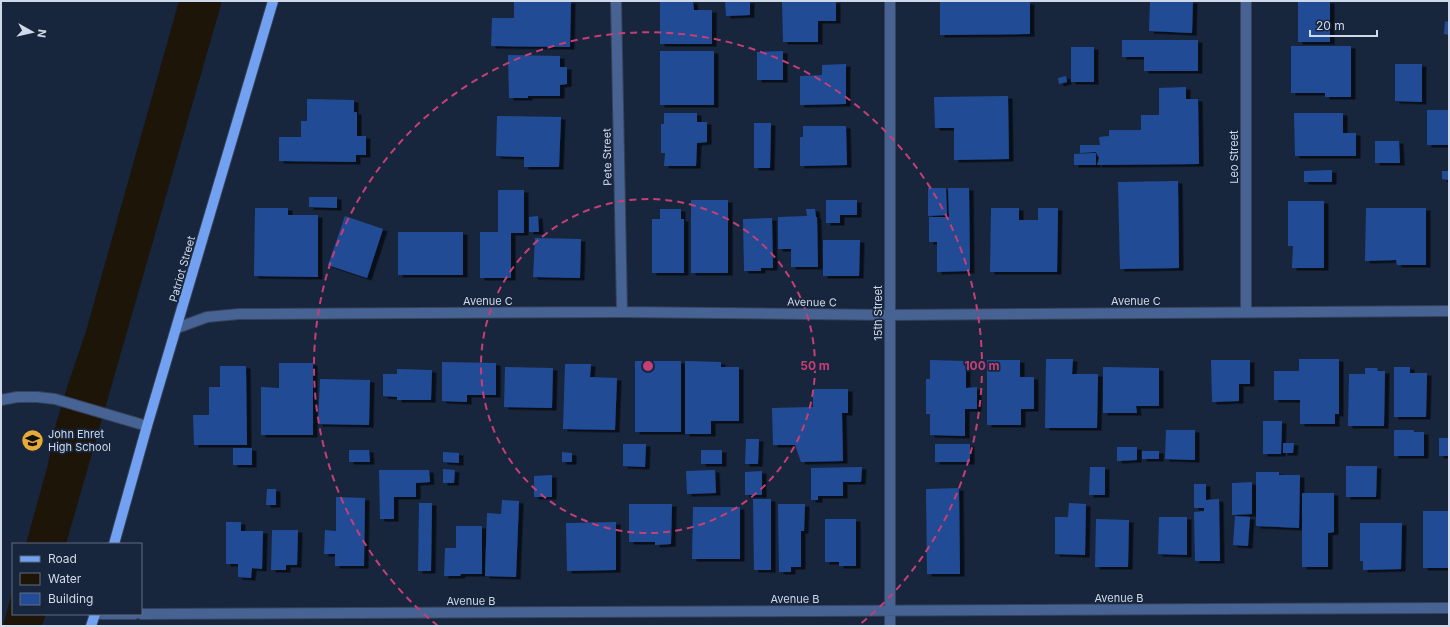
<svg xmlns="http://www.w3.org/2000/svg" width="1450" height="627" font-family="Inter,sans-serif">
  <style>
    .water { fill: #1d1508 }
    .building { fill: #224c95; filter: url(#shadow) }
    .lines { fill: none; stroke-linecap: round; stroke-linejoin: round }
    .minor-casing { stroke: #354259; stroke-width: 12 }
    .major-casing { stroke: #354259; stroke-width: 12 }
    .minor { stroke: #476394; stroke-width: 10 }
    .major { stroke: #72a1f1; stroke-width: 10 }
    .ring { fill: none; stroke: #c53f77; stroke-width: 2; stroke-dasharray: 7 5 }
    .labels { text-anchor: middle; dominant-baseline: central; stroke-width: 3.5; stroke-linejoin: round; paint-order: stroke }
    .street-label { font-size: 11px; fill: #d0d9e9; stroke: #17253d }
    .poi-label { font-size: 11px; fill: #d0d9e9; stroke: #17253d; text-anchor: start }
    .centre { fill: #c53f77; stroke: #17253d; stroke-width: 2 }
    .ring-label { font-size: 12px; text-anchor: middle; font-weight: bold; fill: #c53f77; stroke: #17253d; stroke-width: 3.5; stroke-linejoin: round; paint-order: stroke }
  </style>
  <defs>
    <filter id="shadow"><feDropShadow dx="4.5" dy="2.5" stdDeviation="0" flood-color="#0009"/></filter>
  </defs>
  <rect width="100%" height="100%" fill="#17253d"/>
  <path class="water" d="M179 1H222L66 544H26L48 464 56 424 68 384 86 331Z
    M13 589V614H46L42 626H3Z"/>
  <path class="building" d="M514 1H571L570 47 491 46 492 18H514Z
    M660 1H693L694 10H712V44H660Z
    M725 1H750V15L726 16Z
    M782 1H836V21H818V42H783Z
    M940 1 1030 2V34L940 35Z
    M1150 1H1193L1192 33 1149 31Z
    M1298 1H1330V42H1298Z
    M1445 21 1449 22V35L1444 34Z
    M1122 40H1198V71H1144V57H1122Z
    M1291 46H1351V97H1325V93H1291Z
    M1071 47H1094V82H1071Z
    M660 51H714V105H660Z
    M783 51V80H757V52Z
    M508 55 560 56V67H567V84L560 85V96H528V98H509Z
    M846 64V104L800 105V76L822 75V65Z
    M1395 64H1422V102L1395 101Z
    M1066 76 1067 82 1059 84 1058 78Z
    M1186 87V99H1198L1199 164 1097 165 1099 158 1096 152 1080 153V145H1100L1099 137 1109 136V130H1141V115H1159V88Z
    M1008 96 1009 159 954 160V128H935L934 97Z
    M307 99 354 100V112H357V136H366V155H356V162L279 161V137H301V121H307Z
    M1427 110H1449V145H1427Z
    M664 113H697V122H707V142L697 143 696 166H664L665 153H661V124H664Z
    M1294 113H1343V133H1356V156H1295Z
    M497 116 561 117 559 167H524V157L496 156Z
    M754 123H771L770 168H754Z
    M803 126H846L847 165 800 166V137H803Z
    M1375 141H1399L1400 163H1375Z
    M1096 153V165H1074V154Z
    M1332 170V182H1304V171Z
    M1442 171H1449V180L1442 179Z
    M1178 181 1179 268 1120 269 1118 182Z
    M928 188H946L947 215 928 216Z
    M948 188H969L970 271 937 272V242H929V217H949Z
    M498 190H524V233H511V278H480V232H498Z
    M309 197H337V208L309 207Z
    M691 200H728V273H691Z
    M826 200H857V215H840V223H826Z
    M1288 201H1324V268H1292L1293 246H1288Z
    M255 208H288V215H318V277L254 276Z
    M991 208H1019V220H1038V208H1058L1057 272H990Z
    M1366 208H1426V265H1397L1396 260 1365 261Z
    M660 209H681V219H684V273H652V219H660Z
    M806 209H815L816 217H817L818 267H791V249H778V217L807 216Z
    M345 216 383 229 367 278 328 265Z
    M538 216 539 232H529V217Z
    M772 218 773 268H761V271H744L743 219Z
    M398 232H463V275H398Z
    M535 238 581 239 580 278 533 277Z
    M823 240H860L859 276H823Z
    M1046 359H1073L1072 374H1098L1097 428H1045Z
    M1299 359H1339V414H1335V424H1300V400H1274V371H1299Z
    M930 360 966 361V388L977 387V409H965V436L930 435V414H926V379H930Z
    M987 360H1020V377H1034V409H1021V425H987Z
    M1211 360H1250V384H1239V401L1212 402Z
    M635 361H681V432H635Z
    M685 361 721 362V367H739V421H711V434H685Z
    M442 362 496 363V395H467V402L442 401Z
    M279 363H313V435H261V387L279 388Z
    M565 364H591L590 377 617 378 615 430 563 429Z
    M220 366H246L247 445H194L193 415H209V387H220Z
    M505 367 553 368 552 408 504 407Z
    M1103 367 1159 368V406H1136L1137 413H1103Z
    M1394 367H1410V373H1427L1426 417H1394Z
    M1365 368H1377L1378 371H1385L1384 426H1348L1349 374H1365Z
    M397 369 432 370 431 400H397V397L383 396V374H397Z
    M320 379 370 380 369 425 318 424Z
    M813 389H848V413H842L843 461 801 462 795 445H773L772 408 813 407Z
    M1263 421H1282L1281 454H1263Z
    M1166 430H1195V460L1165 459Z
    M1394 430H1414V432H1424V456H1394Z
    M1439 438H1449V456H1439Z
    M746 439H759L758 464H745Z
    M1283 443H1294L1293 453H1283Z
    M623 444H646L645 467 623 466Z
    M935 444H970V462H935Z
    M1117 447H1137V460L1117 461Z
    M233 448H252V465H233Z
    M349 450H369L370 462H349Z
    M701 450H722V464H701Z
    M1142 451H1159V459H1142Z
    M443 452 459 453V463L443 462Z
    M562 452 572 453V462H562Z
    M1346 466H1377L1376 497H1346Z
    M862 467 861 482H843V496H818V500H811V468Z
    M1090 467H1105V495H1089Z
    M443 469 455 470 454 483H443Z
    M379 470H429L430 482 416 483V497H394V519H380Z
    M715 470 716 493 687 494 686 471Z
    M762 471V495H745V472Z
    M1256 472H1279V475H1300L1299 528 1256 526Z
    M552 475V497H534V476Z
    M1252 482V514L1232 515V483Z
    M1194 484H1206V500L1219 499 1220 561H1195L1194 512 1204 511V508H1194Z
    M959 488 960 574H927L926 489Z
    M267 489H276V505H266Z
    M1302 493H1334V532L1328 533V567H1302Z
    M336 497 365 498 364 566H335V554H324L325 530 336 531Z
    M753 499H771V570H754Z
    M502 500 519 501 516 577 485 576 487 513 501 514Z
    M419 503H432L431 571H418Z
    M1069 503 1086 504 1085 555 1055 554V517H1068Z
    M629 504H672L671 544 655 545V542H629Z
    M778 504H805L804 531H801V567H791V572H779Z
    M693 507H740V559H692Z
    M1423 511H1449V568H1423Z
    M1235 516 1250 517 1248 546 1233 545Z
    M1159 517H1187V555L1158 554Z
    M825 519H856V566H839V562H825Z
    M1096 519 1129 520 1128 567H1095Z
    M226 522H241V531H263L262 569 252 568 251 578 238 577V564H226Z
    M616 522V570L567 571 566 523Z
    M1360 523H1402L1401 569 1363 570V561H1360Z
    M456 526H482V574H461L460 576H444L445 548H456Z
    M272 530H298L297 565H286V570H271Z"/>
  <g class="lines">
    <defs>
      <path id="minor" d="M616 1 622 312
        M1246 312V1
        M177 328 207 317 239 314 622 312 890 315 1449 311
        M1 400 17 397H37L55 399 147 426
        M95 614H135
        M141 614 1449 608
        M890 626V1"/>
      <path id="major" d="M114 544 147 426 273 1
        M91 626 95 614"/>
    </defs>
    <use href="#minor" class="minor-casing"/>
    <use href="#major" class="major-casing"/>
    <use href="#minor" class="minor"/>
    <use href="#major" class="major"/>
  </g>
  <g class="ring">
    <circle cx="648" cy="366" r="167"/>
    <path d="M438 626A334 334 0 1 1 858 626"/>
  </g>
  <defs>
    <symbol id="school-disc" viewBox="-11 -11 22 22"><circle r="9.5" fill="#e8ab37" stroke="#17253d"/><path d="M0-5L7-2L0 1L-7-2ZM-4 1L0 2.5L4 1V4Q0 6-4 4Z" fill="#111"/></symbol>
  </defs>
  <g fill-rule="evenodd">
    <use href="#school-disc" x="20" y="428" width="25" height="25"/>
  </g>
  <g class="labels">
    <g class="street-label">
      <text transform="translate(607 157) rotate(-91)">Pete Street</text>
      <text transform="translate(1234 157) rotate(-90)">Leo Street</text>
      <text transform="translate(182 269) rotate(-74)">Patriot Street</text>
      <text x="488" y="301">Avenue C</text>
      <text x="1136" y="301">Avenue C</text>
      <text transform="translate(812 302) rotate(1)">Avenue C</text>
      <text transform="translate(878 313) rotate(-90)">15th Street</text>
      <text x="1119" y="598">Avenue B</text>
      <text x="795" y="599">Avenue B</text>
      <text x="471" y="601">Avenue B</text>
    </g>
    <g class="poi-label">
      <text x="48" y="434">John Ehret<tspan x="48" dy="13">High School</tspan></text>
    </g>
  </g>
  <circle cx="648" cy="366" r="6" class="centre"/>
  <g class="ring-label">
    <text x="815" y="370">50 m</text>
    <text x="982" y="370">100 m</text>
  </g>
  <rect width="1450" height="627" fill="none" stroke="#d0d9e9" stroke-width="4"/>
  <rect x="12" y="543" width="130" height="72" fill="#17253d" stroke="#616d82"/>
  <rect x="20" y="556" width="20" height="6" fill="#72a1f1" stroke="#616d82"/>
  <text x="48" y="563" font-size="12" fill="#d0d9e9">Road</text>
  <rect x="20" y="573" width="20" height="12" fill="#1d1508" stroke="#616d82"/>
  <text x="48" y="583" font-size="12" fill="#d0d9e9">Water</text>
  <rect x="20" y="593" width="20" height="12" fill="#224c95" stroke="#616d82"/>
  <text x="48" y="603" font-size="12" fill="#d0d9e9">Building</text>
  <g transform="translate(32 32) rotate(98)" stroke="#17253d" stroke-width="3" paint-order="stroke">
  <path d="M0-3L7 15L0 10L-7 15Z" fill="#d0d9e9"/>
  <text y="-6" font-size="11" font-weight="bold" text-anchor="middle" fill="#d0d9e9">N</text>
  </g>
  <path d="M1310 30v6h67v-6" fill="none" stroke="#d0d9e9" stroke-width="2"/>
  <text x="1316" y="30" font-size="12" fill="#d0d9e9" stroke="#17253d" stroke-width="3" paint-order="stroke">20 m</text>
</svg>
